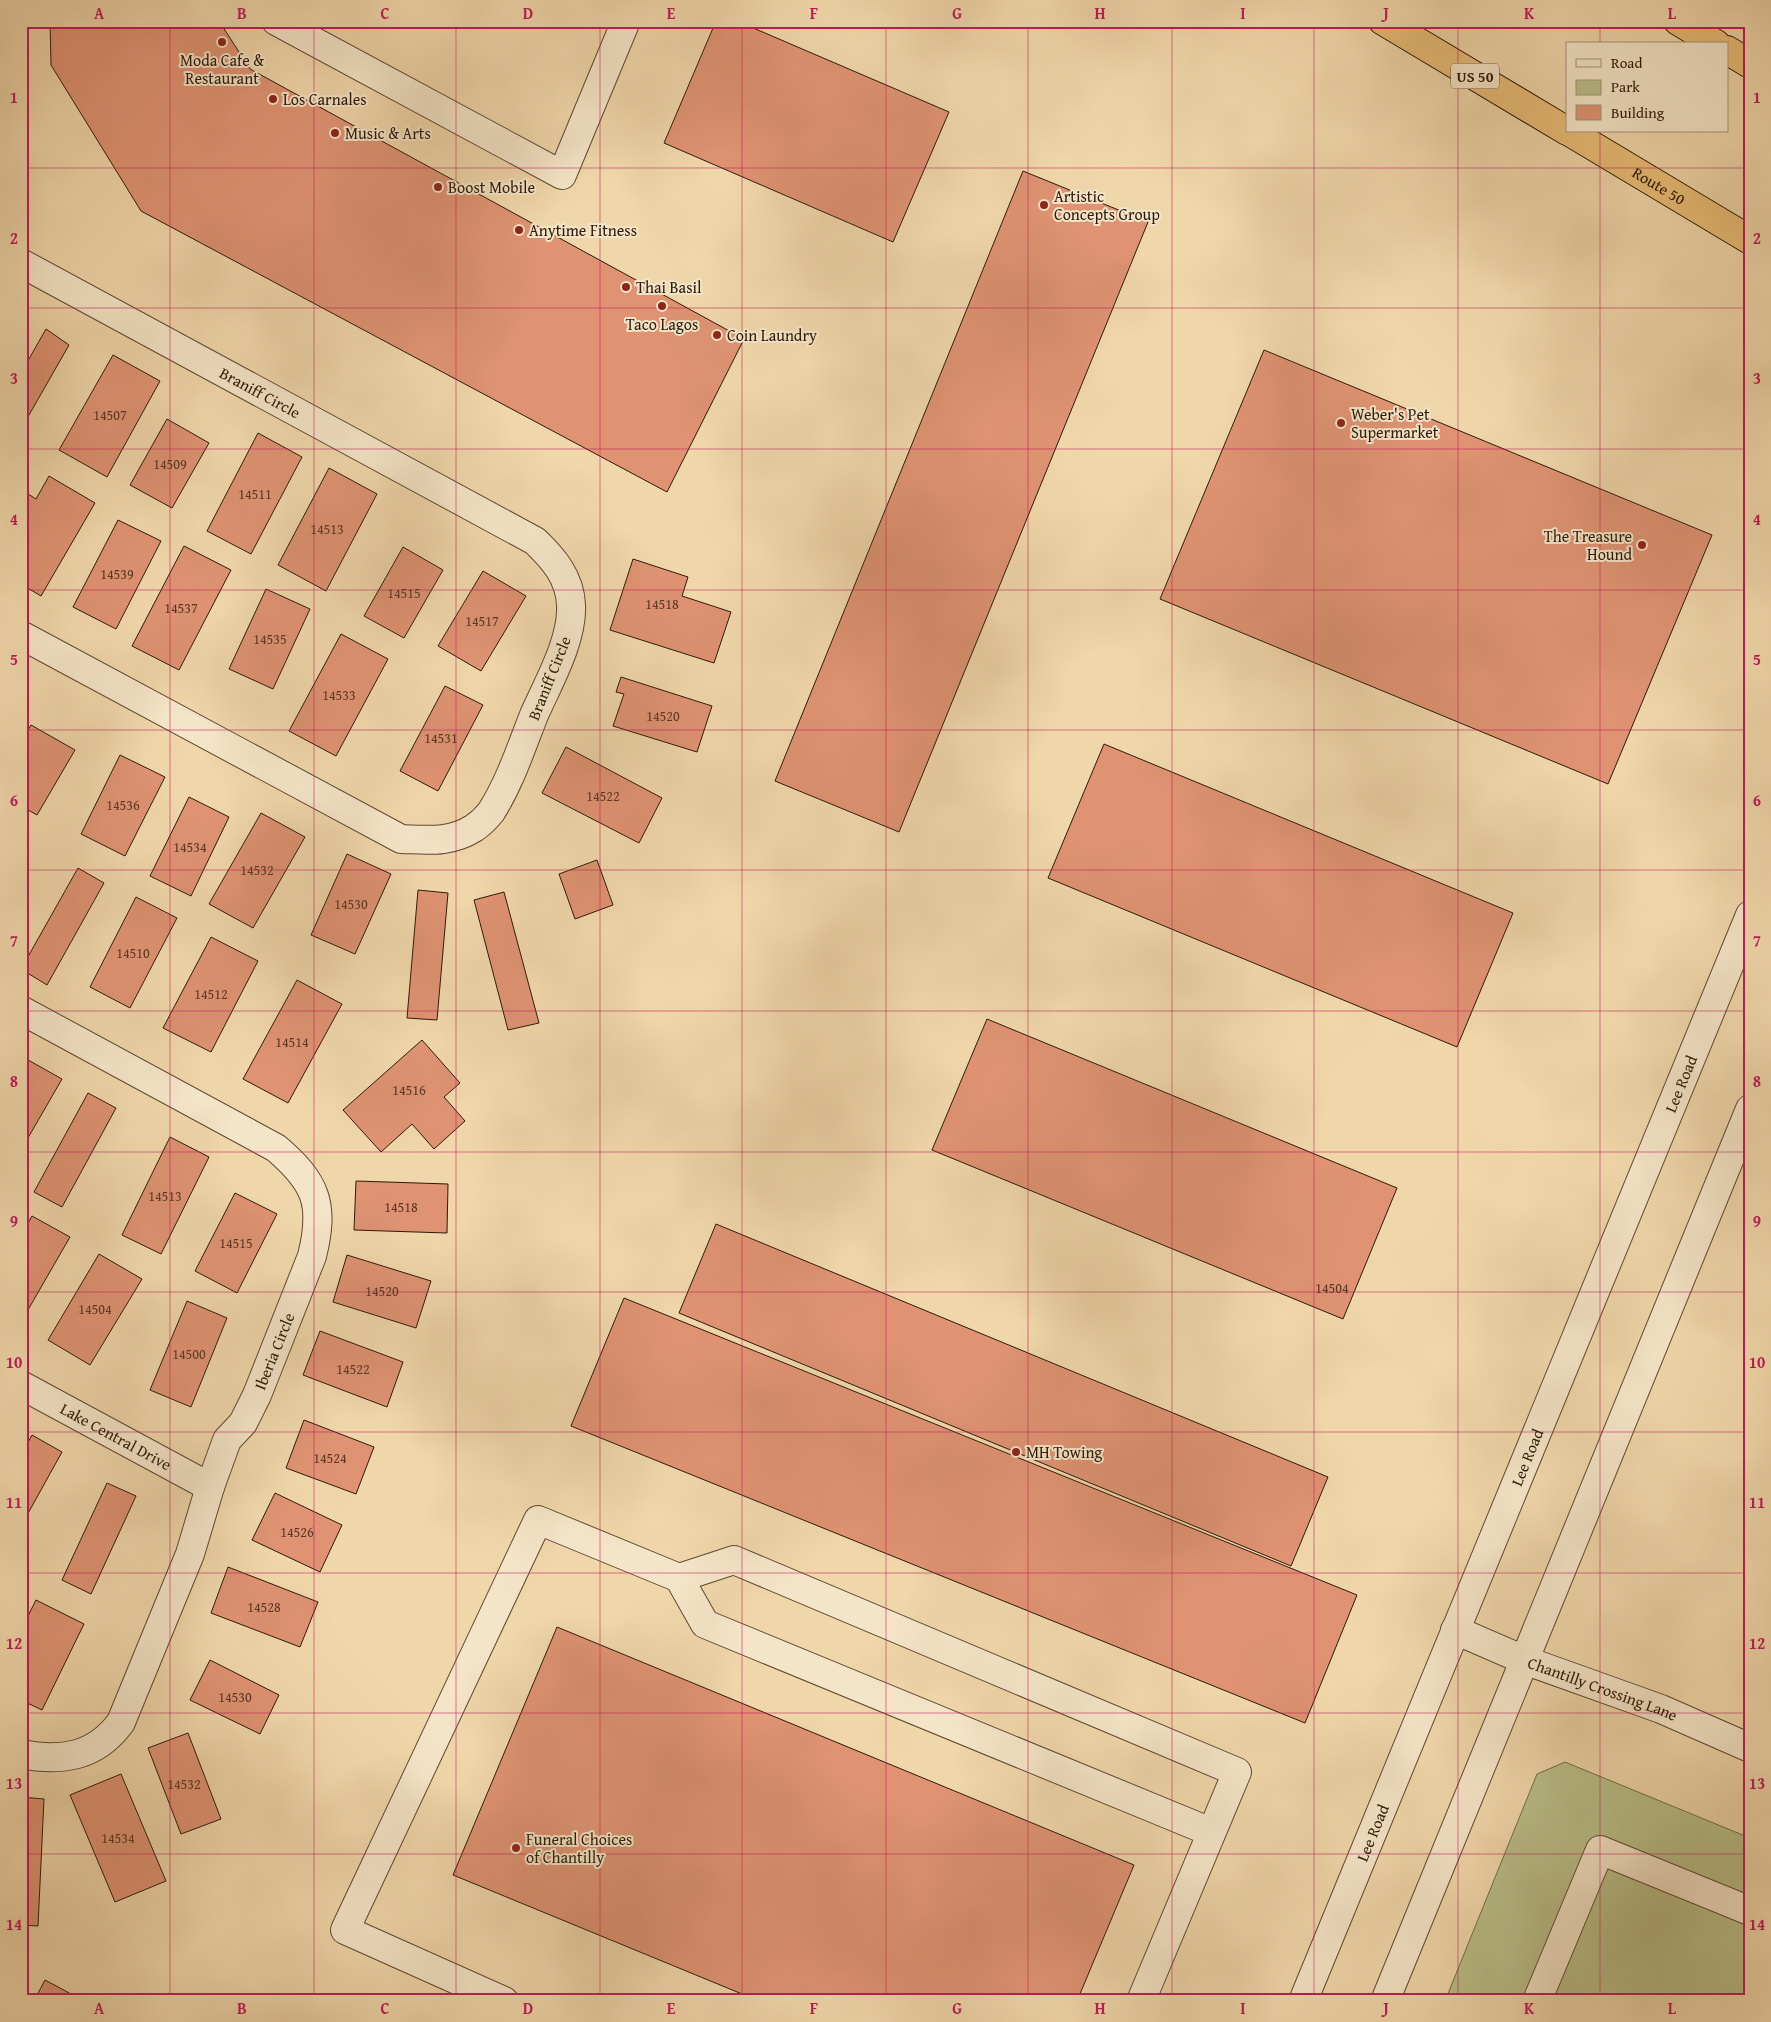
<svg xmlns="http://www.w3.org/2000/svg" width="1771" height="2022" font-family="'Gentium Book Plus',serif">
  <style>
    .green { fill: #b9be88; stroke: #736c48 }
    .building { fill: #df9373; stroke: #2d1909 }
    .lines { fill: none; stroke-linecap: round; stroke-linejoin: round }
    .minor-casing { stroke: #5e4831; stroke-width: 30 }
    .highway-casing { stroke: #2d1909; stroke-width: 30 }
    .minor { stroke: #f5e5c8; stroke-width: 28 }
    .highway { stroke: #e8bc75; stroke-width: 28 }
    .grid { fill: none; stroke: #c2185b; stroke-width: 1; stroke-opacity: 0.55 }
    .poi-dot { fill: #8f2418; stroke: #f5e5c8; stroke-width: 2 }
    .labels { text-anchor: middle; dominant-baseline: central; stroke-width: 4; stroke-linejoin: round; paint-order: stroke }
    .number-label { font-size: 14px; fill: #5a3824 }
    .shield { fill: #f5e5c8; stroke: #695642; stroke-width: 1 }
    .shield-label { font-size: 15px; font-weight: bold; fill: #2d1909 }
    .poi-label { font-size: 16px; fill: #2d1909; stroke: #f5e5c8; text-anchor: start }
    .street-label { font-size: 16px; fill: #2d1909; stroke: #f5e5c8 }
    .neatline { fill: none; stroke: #c2185b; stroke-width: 2 }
    .grid-label { font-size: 16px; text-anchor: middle; font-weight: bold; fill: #c2185b }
  </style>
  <rect width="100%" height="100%" fill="#f0d7aa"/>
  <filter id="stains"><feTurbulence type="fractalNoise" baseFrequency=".004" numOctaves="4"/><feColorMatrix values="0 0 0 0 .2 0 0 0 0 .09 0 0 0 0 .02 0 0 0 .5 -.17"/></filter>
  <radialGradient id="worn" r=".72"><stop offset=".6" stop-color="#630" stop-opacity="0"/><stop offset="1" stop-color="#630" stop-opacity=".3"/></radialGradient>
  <path class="green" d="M1565 1762 1750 1838V2001H1445L1537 1774Z"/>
  <path class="building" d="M50 21H219L250 69 744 339 667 492 141 211 51 65Z
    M716 21H737L949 112 893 242 664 143Z
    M1023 171 1148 222 899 832 775 781Z
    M46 329 69 345 21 429V373Z
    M1264 350 1712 535 1608 784 1160 599Z
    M113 355 160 381 107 477 59 450Z
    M167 419 209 443 172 508 130 485Z
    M258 433 302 457 251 554 207 531Z
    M329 468 377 494 326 591 278 565Z
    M49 476 95 503 41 596 21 584V498L25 492 36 499Z
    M118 520 161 541 116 629 73 607Z
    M184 546 231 570 179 670 132 646Z
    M403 547 443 570 404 638 364 616Z
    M633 559 688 577 682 596 731 612 714 663 610 630Z
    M483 571 526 596 481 671 438 646Z
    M266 589 310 609 273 689 229 669Z
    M341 634 388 659 336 756 289 731Z
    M621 677 712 706 697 752 613 726 624 694 616 692Z
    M445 686 483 705 438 791 400 771Z
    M31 725 75 750 37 815 21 806V742Z
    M1104 744 1513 913 1457 1047 1048 878Z
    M566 747 662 798 639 843 542 793Z
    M120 755 165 777 125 856 81 834Z
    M189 797 229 817 191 896 150 876Z
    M261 813 305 837 253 928 209 904Z
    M21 833 29 837 21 852Z
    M347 854 391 874 355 954 311 935Z
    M597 860 613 905 575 919 559 874Z
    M78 868 104 883 47 985 21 969Z
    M418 890 448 893 437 1020 407 1018Z
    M504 892 539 1023 508 1030 474 900Z
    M136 897 177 918 130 1008 90 987Z
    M211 937 258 961 211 1052 163 1028Z
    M297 980 342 1004 288 1103 243 1079Z
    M987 1019 1397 1188 1343 1319 932 1150Z
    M422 1040 460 1083 444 1097 465 1121 434 1149 412 1124 381 1152 343 1110Z
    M21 1056 62 1079 21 1150Z
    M88 1093 116 1108 62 1207 34 1192Z
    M170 1137 209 1157 161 1254 122 1235Z
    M356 1181 448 1184 447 1233 354 1230Z
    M235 1193 277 1214 237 1293 195 1271Z
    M32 1216 70 1237 21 1322V1235Z
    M716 1224 1328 1477 1291 1566 679 1313Z
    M99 1254 142 1279 90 1365 48 1340Z
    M347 1255 431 1281 416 1328 333 1302Z
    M624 1298 1357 1595 1305 1723 571 1426Z
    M187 1301 227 1318 191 1407 150 1390Z
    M320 1331 403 1362 387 1407 303 1375Z
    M304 1420 374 1447 356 1494 286 1468Z
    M32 1435 62 1452 21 1526V1455Z
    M107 1483 136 1496 91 1594 62 1580Z
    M275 1493 342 1525 320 1572 252 1540Z
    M228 1567 318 1602 300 1647 211 1613Z
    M36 1600 84 1624 42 1710 21 1700V1630Z
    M557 1627 1134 1865 1077 2001H759L453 1875Z
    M210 1660 279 1695 260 1734 190 1700Z
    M188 1733 221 1819 181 1834 148 1748Z
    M121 1774 166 1881 115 1902 70 1795Z
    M21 1797 44 1799 38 1926 21 1925Z
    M45 1980 84 2001H34Z"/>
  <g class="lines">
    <defs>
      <g id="minor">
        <path d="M276 21 562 175 626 21"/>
        <path id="s1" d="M21 263 535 541C554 559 570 578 571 605 573 640 548 683 534 715 521 748 510 782 491 812 487 817 480 824 474 828 450 843 429 840 401 839L21 635"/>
        <path d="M21 1010 276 1148C316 1182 325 1204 312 1256L257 1395 243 1423 227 1440 210 1487 190 1554 121 1722C96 1757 61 1762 21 1754"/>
        <path id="s2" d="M21 1385 210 1487"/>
        <path d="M679 1578 734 1560 1237 1772 1141 2001"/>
        <path id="s3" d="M1455 1630 1524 1660 1661 1709 1750 1748"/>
        <path d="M504 2001 345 1930 538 1520 679 1578 705 1624 1211 1832"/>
        <path id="s4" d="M1303 2001 1750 915"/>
        <path d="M1385 2001 1750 1109"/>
        <path d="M1537 2001 1600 1850 1750 1911"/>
      </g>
      <g id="highway">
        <path d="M1383 21 1567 131"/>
        <path d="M1678 21 1716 44"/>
        <path d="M1727 50 1750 64"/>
        <path id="s5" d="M1568 131 1750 240"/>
      </g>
    </defs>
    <use href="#minor" class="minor-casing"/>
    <use href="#highway" class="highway-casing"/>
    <use href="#minor" class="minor"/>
    <use href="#highway" class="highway"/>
  </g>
  <path class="grid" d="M170 21V2001M314 21V2001M456 21V2001M600 21V2001M742 21V2001M886 21V2001M1028 21V2001M1172 21V2001M1314 21V2001M1458 21V2001M1600 21V44M1600 131V2001M21 168H1750M21 308H1750M21 449H1750M21 590H1750M21 730H1750M21 870H1750M21 1011H1750M21 1152H1750M21 1292H1750M21 1432H1750M21 1573H1750M21 1713H1750M21 1854H1750"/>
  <g class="poi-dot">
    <circle cx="222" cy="42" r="5"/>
    <circle cx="273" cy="99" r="5"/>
    <circle cx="335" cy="133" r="5"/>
    <circle cx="438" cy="187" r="5"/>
    <circle cx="1044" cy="205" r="5"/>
    <circle cx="519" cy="230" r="5"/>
    <circle cx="626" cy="287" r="5"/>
    <circle cx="662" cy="306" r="5"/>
    <circle cx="717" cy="335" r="5"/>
    <circle cx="1341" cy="423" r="5"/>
    <circle cx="1642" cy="545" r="5"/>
    <circle cx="1016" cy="1452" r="5"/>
    <circle cx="516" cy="1848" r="5"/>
  </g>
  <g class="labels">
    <g class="number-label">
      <text x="110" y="415">14507</text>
      <text x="170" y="464">14509</text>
      <text x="255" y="494">14511</text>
      <text x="327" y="529">14513</text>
      <text x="117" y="574">14539</text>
      <text x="404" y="593">14515</text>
      <text x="662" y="604">14518</text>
      <text x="181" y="608">14537</text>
      <text x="482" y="621">14517</text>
      <text x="270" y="639">14535</text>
      <text x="339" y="695">14533</text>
      <text x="663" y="716">14520</text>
      <text x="441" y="738">14531</text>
      <text x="603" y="796">14522</text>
      <text x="123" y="805">14536</text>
      <text x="190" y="847">14534</text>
      <text x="257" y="870">14532</text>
      <text x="351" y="904">14530</text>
      <text x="133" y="953">14510</text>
      <text x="211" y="994">14512</text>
      <text x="292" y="1042">14514</text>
      <text x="409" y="1090">14516</text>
      <text x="165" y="1196">14513</text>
      <text x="401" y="1207">14518</text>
      <text x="236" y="1243">14515</text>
      <text x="1332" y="1288">14504</text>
      <text x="382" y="1291">14520</text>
      <text x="95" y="1309">14504</text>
      <text x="189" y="1354">14500</text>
      <text x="353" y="1369">14522</text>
      <text x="330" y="1458">14524</text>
      <text x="297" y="1532">14526</text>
      <text x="264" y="1607">14528</text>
      <text x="235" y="1697">14530</text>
      <text x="184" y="1784">14532</text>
      <text x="118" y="1838">14534</text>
    </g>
    <rect class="shield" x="1451" y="63.5" width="48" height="25" rx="4"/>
    <g class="shield-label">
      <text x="1475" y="76">US 50</text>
    </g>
    <g class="poi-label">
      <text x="222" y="60" text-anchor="middle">Moda Cafe &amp;<tspan x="222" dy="18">Restaurant</tspan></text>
      <text x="283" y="99">Los Carnales</text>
      <text x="345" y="133">Music &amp; Arts</text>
      <text x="448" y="187">Boost Mobile</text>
      <text x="1054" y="196">Artistic<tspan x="1054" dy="18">Concepts Group</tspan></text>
      <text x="529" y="230">Anytime Fitness</text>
      <text x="636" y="287">Thai Basil</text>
      <text x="662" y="324" text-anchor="middle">Taco Lagos</text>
      <text x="727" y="335">Coin Laundry</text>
      <text x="1351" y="414">Weber's Pet<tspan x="1351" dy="18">Supermarket</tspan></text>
      <text x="1632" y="536" text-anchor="end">The Treasure<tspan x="1632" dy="18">Hound</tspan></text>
      <text x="1026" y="1452">MH Towing</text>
      <text x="526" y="1839">Funeral Choices<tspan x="526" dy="18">of Chantilly</tspan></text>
    </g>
    <g class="street-label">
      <text stroke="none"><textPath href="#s5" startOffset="106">Route 50</textPath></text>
      <text stroke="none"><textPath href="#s1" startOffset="272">Braniff Circle</textPath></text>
      <text transform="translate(549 678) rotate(-68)">Braniff Circle</text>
      <text stroke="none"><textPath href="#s4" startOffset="992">Lee Road</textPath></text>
      <text transform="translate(274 1351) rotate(-68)">Iberia Circle</text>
      <text stroke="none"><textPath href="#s2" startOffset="108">Lake Central Drive</textPath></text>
      <text stroke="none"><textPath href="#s4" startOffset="588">Lee Road</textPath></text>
      <text stroke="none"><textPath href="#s3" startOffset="159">Chantilly Crossing Lane</textPath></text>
      <text stroke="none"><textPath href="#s4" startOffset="182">Lee Road</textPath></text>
    </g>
  </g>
  <rect width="1771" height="2022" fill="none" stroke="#f0d7aa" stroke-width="55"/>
  <rect x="1566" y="42" width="162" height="90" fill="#f5e5c8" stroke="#a5937c"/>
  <rect x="1576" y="59" width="25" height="8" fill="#f5e5c8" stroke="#a5937c"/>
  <text x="1611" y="68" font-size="15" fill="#2d1909">Road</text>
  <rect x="1576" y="80" width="25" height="15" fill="#b9be88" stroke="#a5937c"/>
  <text x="1611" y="92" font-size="15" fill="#2d1909">Park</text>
  <rect x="1576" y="105" width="25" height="15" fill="#df9373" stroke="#a5937c"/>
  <text x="1611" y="118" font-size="15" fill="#2d1909">Building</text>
  <rect x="28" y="28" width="1716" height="1966" class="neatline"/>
  <g class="grid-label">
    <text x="99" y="19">A</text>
    <text x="242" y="19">B</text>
    <text x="385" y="19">C</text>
    <text x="528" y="19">D</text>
    <text x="671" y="19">E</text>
    <text x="814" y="19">F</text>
    <text x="957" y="19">G</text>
    <text x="1100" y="19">H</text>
    <text x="1243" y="19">I</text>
    <text x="1386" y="19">J</text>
    <text x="1529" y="19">K</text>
    <text x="1672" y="19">L</text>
    <text x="14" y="103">1</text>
    <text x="1757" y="103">1</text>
    <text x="14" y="244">2</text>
    <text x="1757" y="244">2</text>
    <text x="14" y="384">3</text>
    <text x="1757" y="384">3</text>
    <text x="14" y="525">4</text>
    <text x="1757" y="525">4</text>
    <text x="14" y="665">5</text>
    <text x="1757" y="665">5</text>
    <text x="14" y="806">6</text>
    <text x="1757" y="806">6</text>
    <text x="14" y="946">7</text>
    <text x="1757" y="946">7</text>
    <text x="14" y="1087">8</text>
    <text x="1757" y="1087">8</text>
    <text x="14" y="1227">9</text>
    <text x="1757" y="1227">9</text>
    <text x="14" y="1368">10</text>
    <text x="1757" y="1368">10</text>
    <text x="14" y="1508">11</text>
    <text x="1757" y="1508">11</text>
    <text x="14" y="1649">12</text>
    <text x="1757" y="1649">12</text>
    <text x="14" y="1789">13</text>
    <text x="1757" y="1789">13</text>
    <text x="14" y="1930">14</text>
    <text x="1757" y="1930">14</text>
    <text x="99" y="2014">A</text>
    <text x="242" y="2014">B</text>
    <text x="385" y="2014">C</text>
    <text x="528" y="2014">D</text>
    <text x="671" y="2014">E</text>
    <text x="814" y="2014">F</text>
    <text x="957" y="2014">G</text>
    <text x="1100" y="2014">H</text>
    <text x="1243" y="2014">I</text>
    <text x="1386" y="2014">J</text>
    <text x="1529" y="2014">K</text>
    <text x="1672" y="2014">L</text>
  </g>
  <rect width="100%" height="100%" filter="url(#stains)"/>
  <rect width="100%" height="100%" fill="url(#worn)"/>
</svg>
